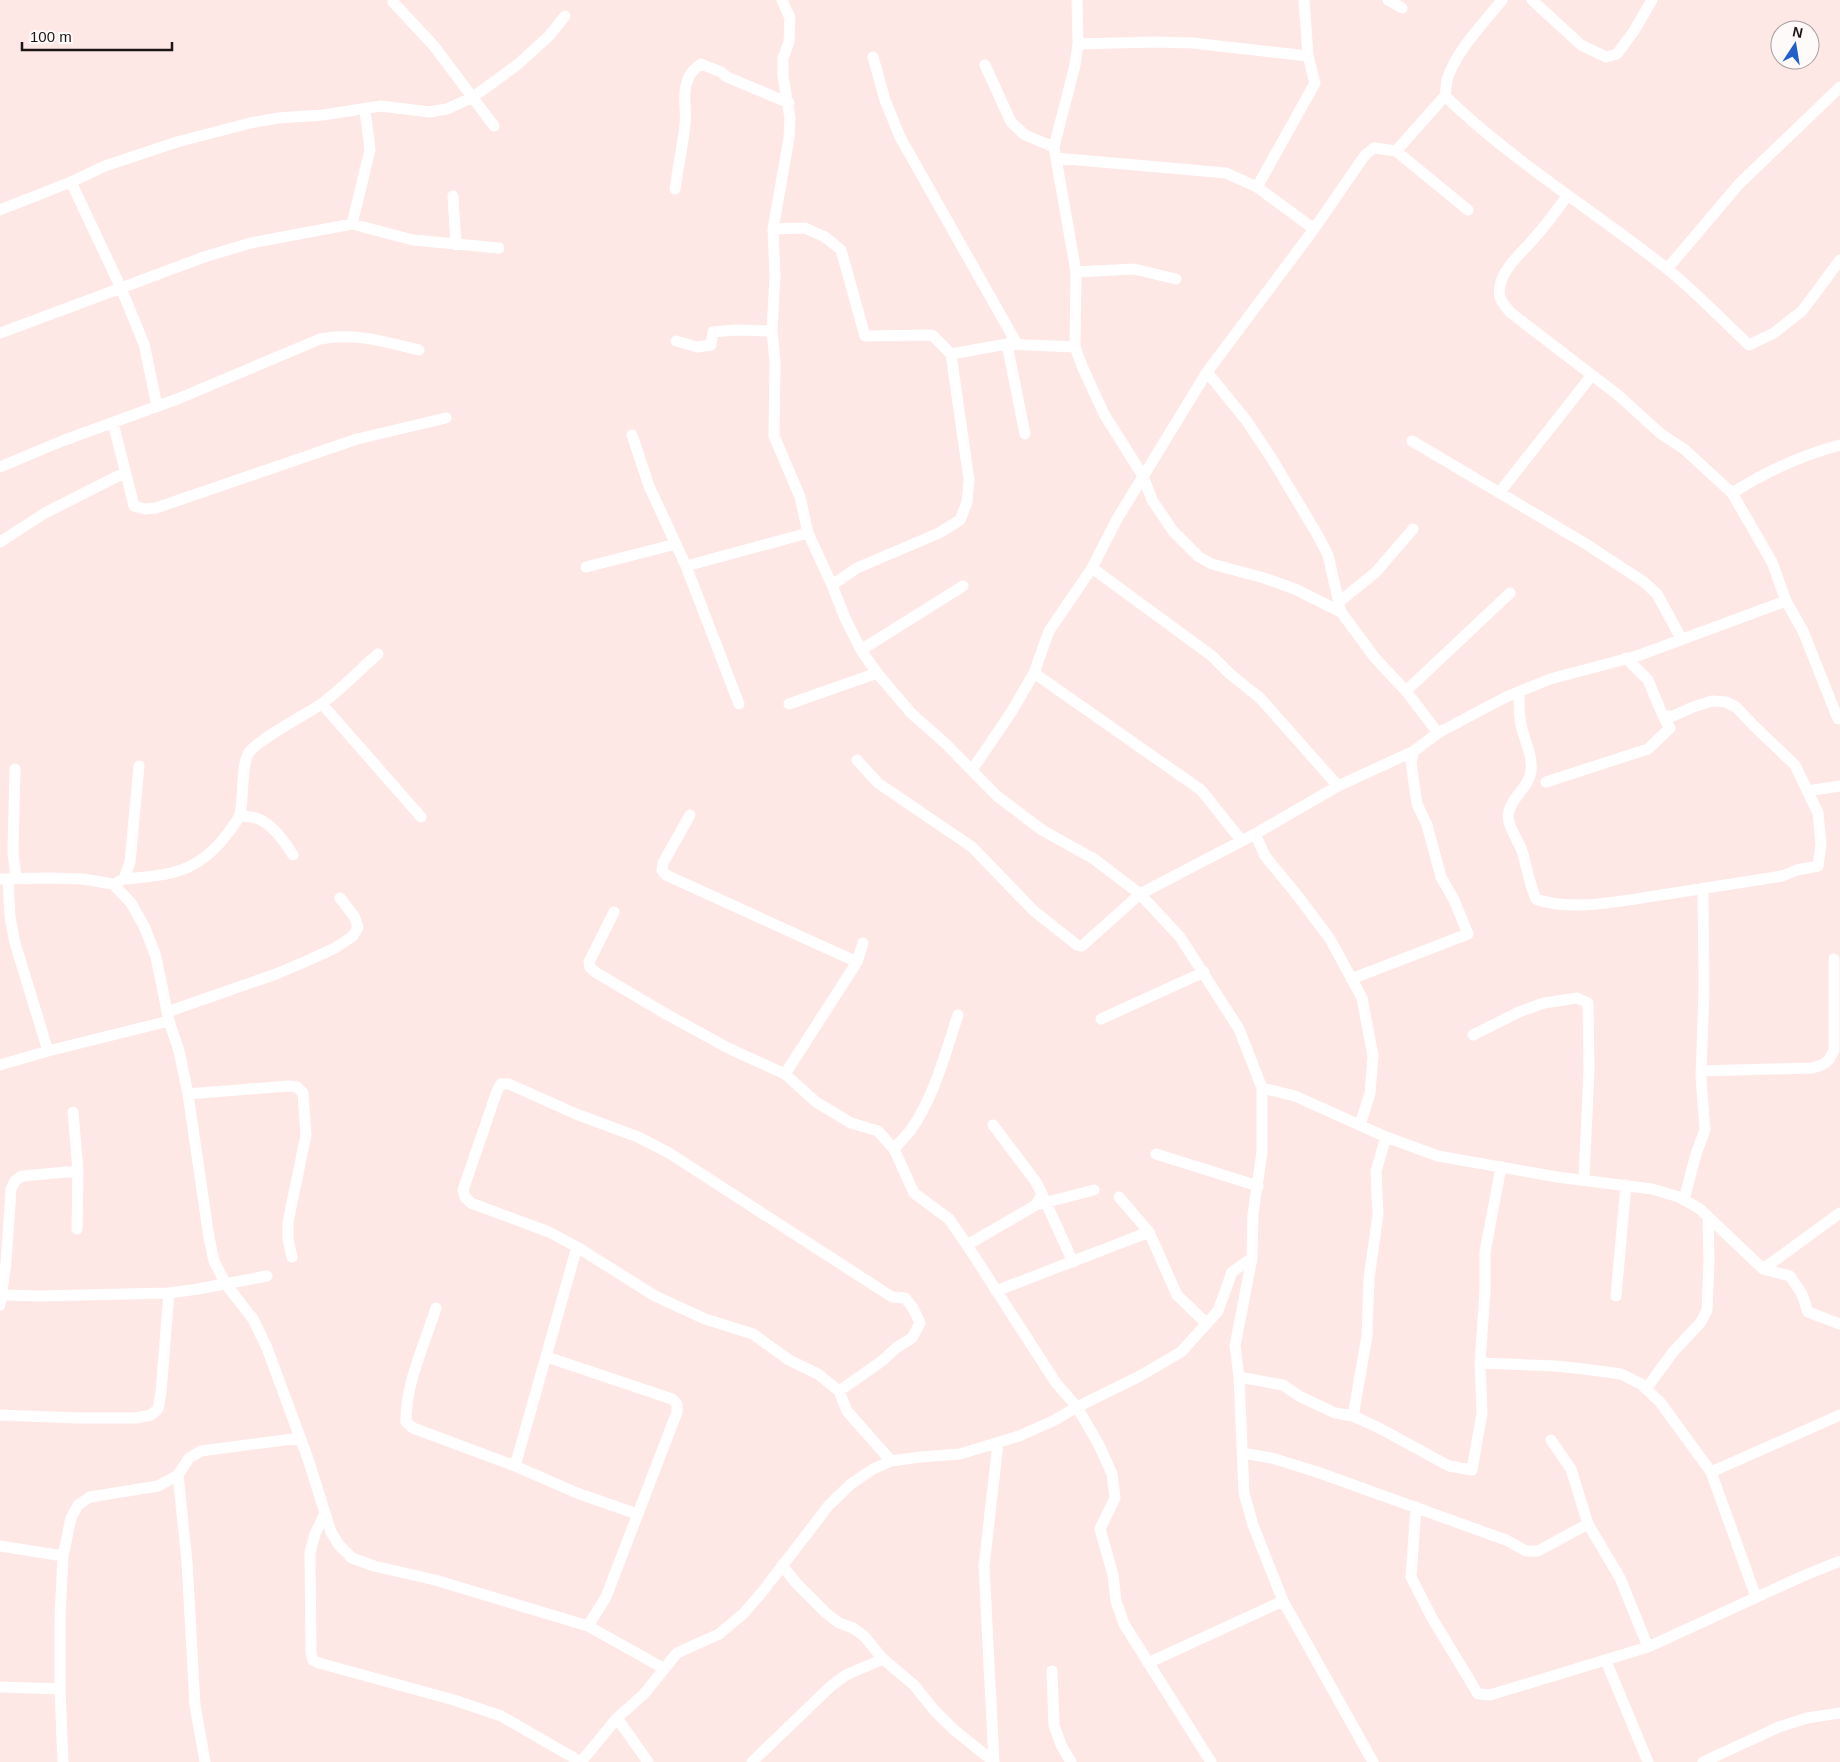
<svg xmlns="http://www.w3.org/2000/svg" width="1840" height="1762" font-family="Helvetica,sans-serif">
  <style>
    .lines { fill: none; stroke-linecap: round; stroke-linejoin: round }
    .street { stroke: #fff; stroke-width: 11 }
  </style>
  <rect width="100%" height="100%" fill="#fde8e6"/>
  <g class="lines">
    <path class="street" d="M1077 0 1078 44 1075 65 1054 147 1076 272 1075 347 1082 366 1104 414 1143 476 1152 500 1173 531 1199 557 1212 564 1264 578 1295 589 1341 612 1375 658 1406 691 1438 733
      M1388 0 1402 8
      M1502 0C1484 23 1455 52 1447 80 1446 85 1446 91 1445 96 1512 161 1593 210 1666 268 1695 291 1722 320 1749 345L1774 333 1802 311 1840 260
      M1532 0 1581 45 1606 57 1617 54 1634 31 1652 0
      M393 2 434 46 494 126
      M1078 44 1155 42 1193 43 1308 56
      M873 57 885 100 900 137 1017 344
      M985 65 1011 122 1025 135 1054 147
      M1396 151 1445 96
      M1056 158 1226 173 1257 187 1314 229
      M71 182 121 288 144 344 157 406
      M1257 187 1315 83 1308 56 1304 0
      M675 189C678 167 683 145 685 124 687 110 682 95 687 82 689 73 695 69 701 64L721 72 727 77 789 103
      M453 196 456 245
      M1567 196C1557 210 1547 224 1536 236 1524 251 1503 267 1500 286 1497 298 1504 305 1511 313L1618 395 1661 434 1684 449 1732 493 1772 562 1786 601 1803 631 1838 719
      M0 210 71 182 105 166 177 142 250 123 278 118 323 115 381 106 429 112 447 109 473 97 517 65 549 36 565 16
      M352 224 370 150 365 110
      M773 229 805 228 825 237 841 250 865 336 932 335 951 354 969 480 967 502 960 520 939 533 857 568 832 585
      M1667 269 1739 184 1840 87
      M1076 272 1134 269 1176 279
      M0 333 204 257 251 243 352 224 413 240 499 248
      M676 341 697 347 711 345 713 332 735 330 772 331
      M1007 344 1025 434
      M951 354 1007 344 1075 347
      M1207 372 1246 420 1272 459 1317 534 1328 555 1341 612
      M113 423 134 506 145 509 156 508 357 439 446 418
      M632 435 649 486 686 566 739 704
      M1412 441 1586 544 1644 582 1657 594 1681 638
      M0 467 62 441 180 398 320 339C353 332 386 342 419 350
      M1499 493 1592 375
      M1732 493C1765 472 1802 455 1840 445
      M0 542 45 513 124 473
      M686 566 808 533
      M586 567 676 544
      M1092 568 1212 656 1230 674 1260 698 1338 786
      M1339 602 1376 572 1413 529
      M861 650 963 586
      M1034 673 1201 790 1241 840
      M1406 691 1510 593
      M1519 692C1519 701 1519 710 1520 719 1522 737 1533 753 1531 771 1528 789 1514 794 1509 811 1505 824 1518 839 1522 851 1527 867 1529 883 1536 899 1572 913 1630 899 1668 894 1706 888 1744 882 1782 876L1797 870 1818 866 1821 844 1818 813 1795 765 1754 726 1736 707 1726 702 1712 701 1693 707 1673 716H1663L1648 680 1626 658
      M322 704 421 817
      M789 704 877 673
      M857 760 878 783 972 847 1034 911 1077 945 1082 946 1140 894 1255 834 1338 786 1414 751 1438 733 1506 697 1550 679 1637 656 1786 601
      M15 769 13 852 16 878
      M972 770 1012 711 1034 673 1049 631 1092 568 1117 519 1207 372 1314 229 1365 155 1374 148 1396 151 1468 210
      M1546 782 1648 749 1670 728 1663 716
      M1807 791 1840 786
      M690 815 663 863 662 870 666 875 857 962
      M240 816C245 817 251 816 256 818 272 823 285 842 293 855
      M1255 834 1265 856 1297 895 1330 939 1362 998 1373 1056 1370 1093 1360 1125
      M0 879 49 878 83 879 113 884 131 903 145 928 156 957 169 1021 179 1051 188 1094 209 1238 214 1261 225 1283 253 1319 267 1348 308 1459 331 1532 339 1545 352 1558 374 1566 435 1580 588 1626 663 1668
      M8 879 10 917 15 943 48 1051
      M124 879C171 875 198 873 228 833 232 827 238 821 240 814 244 797 241 768 248 754 256 740 306 715 321 704 341 690 359 670 378 654
      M119 881 124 879 130 862 139 766
      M614 912 589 962 590 967 595 972 666 1014 728 1048 785 1074 816 1102 851 1123 878 1131 894 1149 914 1193 949 1219 967 1245 1056 1383 1077 1407 1099 1445 1112 1474 1115 1498 1100 1529 1113 1575 1116 1601 1124 1624 1211 1762
      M1351 979 1468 934 1454 900 1441 877 1427 825 1417 804 1411 762 1414 751
      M167 1012 276 974 309 960 335 948 353 936 358 927 354 916 340 898
      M1101 1019 1204 972
      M1473 1035 1519 1012 1544 1003 1577 998 1588 1003 1589 1070 1584 1179
      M0 1065 48 1051 169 1021
      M1701 1071 1812 1068C1825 1065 1829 1062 1834 1050V959
      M785 1074 857 962 863 943
      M1262 1088 1295 1096 1386 1137 1438 1156 1557 1177 1652 1189 1679 1197 1700 1209 1763 1269 1790 1276 1802 1294 1808 1312 1840 1324
      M188 1094 288 1086 297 1087 303 1093 306 1135 288 1222V1239L292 1257
      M73 1112 78 1171
      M894 1149C899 1143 905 1137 910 1131 934 1098 945 1054 958 1015
      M1156 1154 1258 1186
      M1042 1194 1073 1262
      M1119 1197 1149 1232 1177 1295 1206 1323
      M1684 1200 1696 1154 1705 1130 1701 1077 1704 990 1703 888
      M1040 1204 1094 1190
      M967 1245 1036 1205 1042 1194 1036 1182 993 1125
      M1252 1258 1235 1346 1239 1377 1244 1493 1253 1525 1283 1601 1373 1762
      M1763 1269 1840 1213
      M996 1291 1149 1232
      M2 1295 40 1296 169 1293 198 1289 267 1276
      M1616 1296 1626 1185
      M0 1305 6 1263 11 1189 15 1181 22 1176 78 1171 77 1229
      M436 1308C425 1343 405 1385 406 1422L413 1428 515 1466 577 1493 637 1514
      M547 1357 672 1399 677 1404V1412L606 1597 588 1626
      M1480 1363 1556 1366 1584 1369 1621 1374 1641 1384 1660 1402 1711 1472 1756 1597
      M1239 1377 1283 1385 1299 1396 1335 1413 1353 1416 1381 1429 1449 1466 1472 1470 1482 1413 1480 1363 1485 1291V1252L1501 1167
      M1646 1389 1673 1352 1701 1322 1707 1310 1709 1261 1708 1217
      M839 1391 882 1361 896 1348 912 1338 920 1323 913 1308 905 1298 892 1297 669 1153 638 1137 576 1114 509 1084H501L497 1091 463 1190 465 1197 471 1203 549 1232 577 1247 655 1296 705 1319 753 1334 789 1360 818 1374 839 1391 847 1411 891 1461
      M0 1415 78 1418H136L151 1415 158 1409 161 1392 169 1293
      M1353 1416 1367 1336 1369 1278 1378 1215 1376 1171 1386 1137
      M1551 1440 1571 1469 1588 1524 1620 1578 1648 1647
      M1242 1453 1272 1458 1317 1472 1506 1540 1526 1551H1538L1588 1524
      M515 1466 577 1247
      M1711 1472 1840 1415
      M178 1475 187 1562 195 1705 205 1762
      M1416 1507 1411 1577 1432 1618 1478 1694 1490 1695 1648 1647 1803 1576 1840 1561
      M325 1513 315 1534 310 1553 311 1653 313 1660 319 1663 454 1700 501 1716 581 1762
      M0 1546 63 1556
      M782 1565 797 1584 826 1613 839 1623 853 1628 864 1636 883 1659 914 1685 934 1710 953 1729 994 1762
      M1606 1661 1648 1762
      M1148 1663 1283 1601
      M1052 1671 1054 1725 1061 1745 1071 1762
      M0 1687 60 1689
      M617 1718 648 1762
      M63 1762 60 1689V1618L63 1556 71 1518 78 1505 90 1497 158 1486 178 1475 189 1458 201 1451 300 1438
      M581 1762 617 1718 644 1694 677 1653 719 1634 743 1614 763 1591 829 1505 851 1484 873 1469 891 1461 920 1457 960 1454 1019 1436 1053 1421 1077 1407 1138 1377 1181 1352 1218 1311 1232 1272 1252 1258 1253 1214 1262 1152V1088L1239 1029 1180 937 1140 894 1094 859 1042 830 997 796 946 744 911 713 877 673 861 650 845 618 832 585 808 533 800 497 774 436 775 361 772 331 775 276 773 229 789 138 790 118 783 76V58L789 42 790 18 782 0
      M752 1762 831 1686 846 1675 883 1659
      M994 1762 984 1566 998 1443
      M1703 1762 1779 1727 1807 1718 1840 1713"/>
  </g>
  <g transform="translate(1795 45) rotate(12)"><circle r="24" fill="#fefaf9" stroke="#a49e9e"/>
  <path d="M0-4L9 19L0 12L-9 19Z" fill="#2160cc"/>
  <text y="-8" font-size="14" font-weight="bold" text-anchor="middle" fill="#1c1515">N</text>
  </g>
  <path d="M22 42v8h150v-8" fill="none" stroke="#1c1515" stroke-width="2.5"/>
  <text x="30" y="42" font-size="15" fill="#1c1515" stroke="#fefaf9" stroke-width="4" paint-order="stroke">100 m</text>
</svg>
